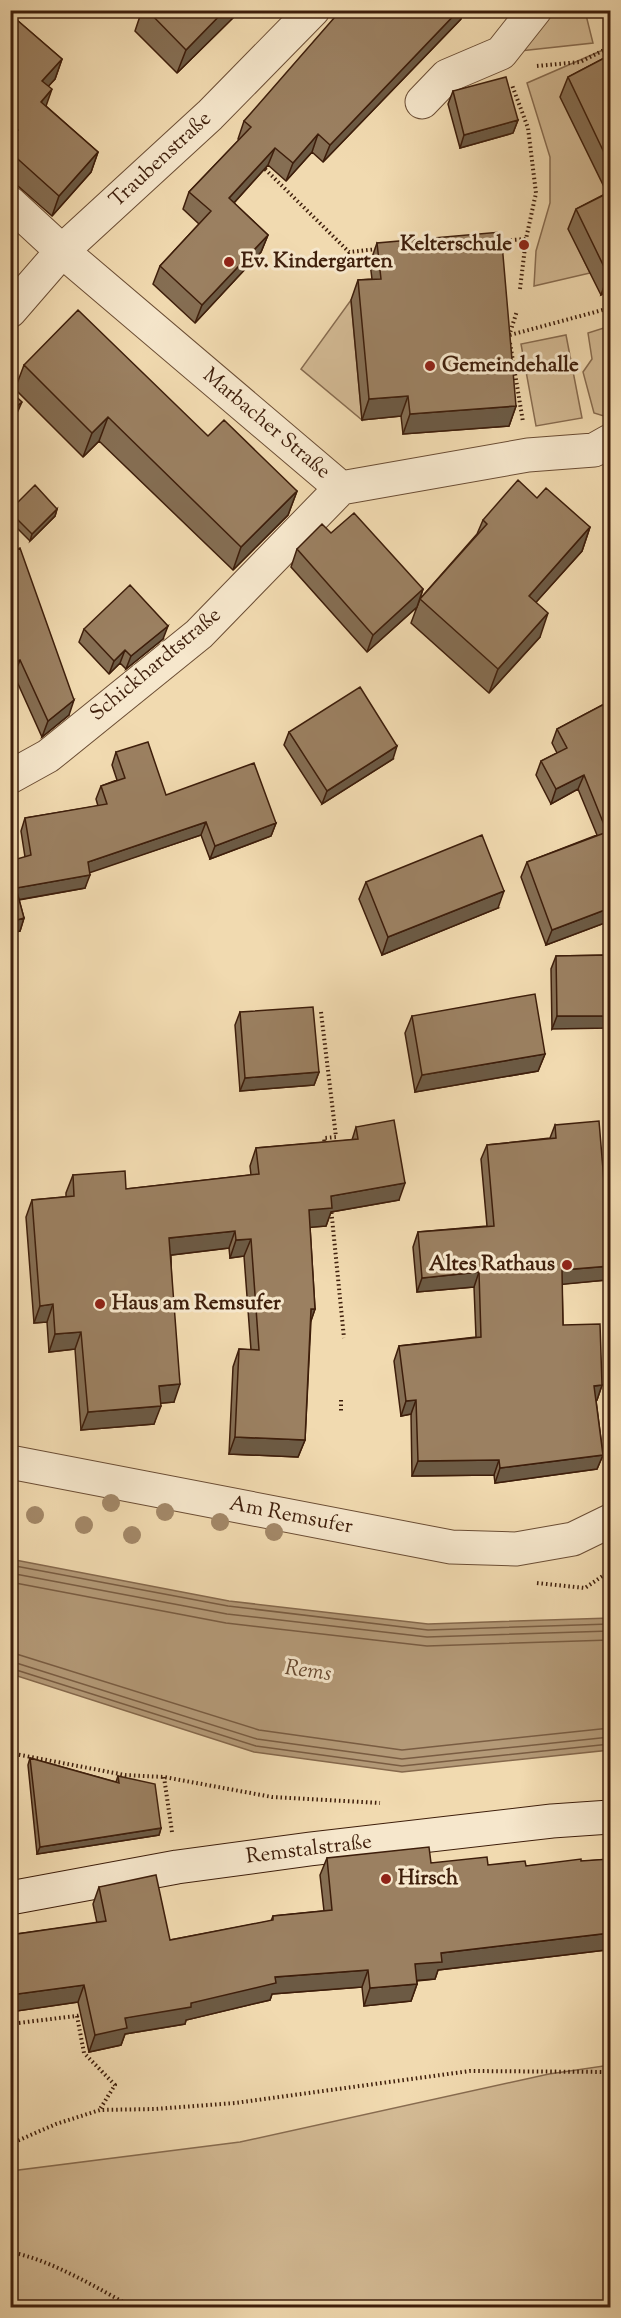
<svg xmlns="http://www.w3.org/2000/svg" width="621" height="2318" font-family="'Sorts Mill Goudy',serif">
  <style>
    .green { fill: #d3ba94; stroke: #886c50; stroke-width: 1.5 }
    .water { fill: #b49a78; stroke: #85684c; stroke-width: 1.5 }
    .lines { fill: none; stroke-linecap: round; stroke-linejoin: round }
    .shore { stroke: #795c42; stroke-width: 1.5 }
    .street-casing { stroke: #6b4d34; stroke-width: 35 }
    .secondary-casing { stroke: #3e1e0b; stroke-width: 35 }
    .path { stroke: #3e1e0b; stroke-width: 4; stroke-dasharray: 1.5 3; stroke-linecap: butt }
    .street { stroke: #f6e7cc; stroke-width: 33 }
    .secondary { stroke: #f6e7cc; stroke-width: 33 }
    .tree { fill: #a38868 }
    .wall { fill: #856e53; stroke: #3e1e0b; stroke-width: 1.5 }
    .shaded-wall { fill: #6c5a44; stroke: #3e1e0b; stroke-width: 1.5 }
    .building { fill: #9b8061; stroke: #3e1e0b; stroke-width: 1.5 }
    .poi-dot { fill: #8f2418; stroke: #f6e7cc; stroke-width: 2 }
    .labels { text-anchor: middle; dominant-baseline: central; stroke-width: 6; stroke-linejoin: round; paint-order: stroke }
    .street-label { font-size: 21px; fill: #3e1e0b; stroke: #f6e7cc }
    .poi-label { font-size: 21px; font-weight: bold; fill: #3e1e0b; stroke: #f6e7cc; text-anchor: start }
    .water-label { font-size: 22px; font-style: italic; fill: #674931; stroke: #f6e7cc }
  </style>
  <rect width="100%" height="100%" fill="#f1dab0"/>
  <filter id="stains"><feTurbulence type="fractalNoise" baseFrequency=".00333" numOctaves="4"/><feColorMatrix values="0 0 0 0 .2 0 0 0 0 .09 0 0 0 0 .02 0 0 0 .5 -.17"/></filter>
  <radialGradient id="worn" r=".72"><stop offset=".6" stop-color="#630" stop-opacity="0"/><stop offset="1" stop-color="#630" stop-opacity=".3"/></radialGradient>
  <path class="green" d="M535 11H585L593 43 501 53Z
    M610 47V208L569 229 590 273 534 286 536 251 550 203V157L527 83Z
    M351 300 362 420 301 369Z
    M610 326V415L607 417 594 413 583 372 592 359 588 333Z
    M566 335 582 418 536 426 521 344Z
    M610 2065V2307H11V2171L240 2142 549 2074Z"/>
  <path class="water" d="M10 1559 229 1601 428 1624 610 1618V1750L402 1772 254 1752 11 1674Z"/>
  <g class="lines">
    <path class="shore" d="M10 1565 228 1606 428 1630 610 1624
      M10 1573 227 1614 427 1637 610 1631
      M10 1582 226 1623 427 1646 610 1640
      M10 1652 259 1730 402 1750 610 1728
      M10 1661 257 1739 402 1759 610 1737
      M10 1668 256 1746 402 1766 610 1744"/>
    <defs>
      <path id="street" d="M422 102 447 76 501 53 535 10
        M10 203 62 251 341 488 528 455 594 450 610 441
        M10 311 62 251 210 115 313 10
        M10 777 48 756 199 634 341 488
        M10 1462 451 1547 516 1549 573 1539 610 1521"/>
      <path id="secondary" d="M10 1898 177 1867 310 1849 552 1821 610 1817"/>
    </defs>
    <use href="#street" class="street-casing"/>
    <use href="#secondary" class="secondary-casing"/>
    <path class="path" d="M537 66 580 62 610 47
      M262 166 349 252 378 249
      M497 241 526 239 536 193 528 128 512 85
      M520 289 526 239
      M510 335 610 308
      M509 336 517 311
      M510 343 523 422
      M321 1012 336 1137 324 1138 325 1147
      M331 1208 344 1338
      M341 1400V1411
      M537 1583 585 1588 610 1571
      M10 1753 125 1775 164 1777 272 1797 380 1803
      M164 1777 172 1832
      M77 2016 84 2053 115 2085 100 2109
      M10 2024 84 2015
      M10 2144 56 2124 100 2110 155 2109 235 2103 470 2071 610 2072
      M10 2252C52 2260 97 2288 134 2308"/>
    <use href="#street" class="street"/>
    <use href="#secondary" class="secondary"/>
  </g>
  <g class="tree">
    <circle cx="111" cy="1503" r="9"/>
    <circle cx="165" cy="1512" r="9"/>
    <circle cx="35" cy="1515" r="9"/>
    <circle cx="220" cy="1522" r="9"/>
    <circle cx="84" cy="1525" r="9"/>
    <circle cx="274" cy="1532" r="9"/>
    <circle cx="132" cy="1535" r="9"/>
  </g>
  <path class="wall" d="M142 10H236L235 16 177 73 135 31Z
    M10 14 62 59 55 79 48 86 46 106 98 152 91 172 52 216 10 179Z
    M461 19 323 162 312 152 286 181 268 165 234 203 268 235 261 252 195 323 153 284 160 266 199 224 183 209 189 192 239 140 238 139 244 121Z
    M610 55V290L601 295 568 229 576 209 607 193 560 97 568 77Z
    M453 91 518 120 513 133 460 148 448 104Z
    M377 243 516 406 509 426 403 434 401 416 362 420 351 300 358 280 372 279 370 263Z
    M24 365 208 436 297 491 288 515 233 570 99 441 83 457 15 389Z
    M537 498 590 527 582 551 536 602 540 637 489 693 411 623 420 599 477 534 483 520Z
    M57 509 55 516 30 541 10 521V510Z
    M331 533 423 589 417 607 367 652 291 567 297 549Z
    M10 552 69 715 42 737 14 675 10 677Z
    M610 569V584L607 579Z
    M84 629 163 639 126 669 120 663 109 674 79 642Z
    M610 701V921L546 945 521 877 527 862 597 835 578 789 551 804 536 775 541 761 557 753 552 743 557 729Z
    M289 732 393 759 322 804 284 745Z
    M116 752 166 795 276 823 271 836 210 859 201 835 89 872 85 888 19 900 24 918 20 931 10 933 25 857 21 831 25 818 98 806 96 799 101 786 117 780 112 765Z
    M366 882 498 908 382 955 359 899Z
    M610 955 552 1029 551 969 556 956Z
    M240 1012 319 1072 314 1085 240 1091 235 1025Z
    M412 1016 545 1054 538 1071 415 1092 405 1033Z
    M555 1125 606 1280 562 1284 563 1325 602 1385 597 1400H596L603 1455 597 1469 495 1483 494 1475 412 1476 411 1414 401 1416 394 1361 399 1346 476 1337 474 1287 417 1292 413 1247 418 1232 487 1226 481 1159 487 1145 550 1138Z
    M356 1127 399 1200 331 1212 326 1226 310 1227 315 1309 311 1321 305 1440 298 1457 229 1454 233 1367 239 1349 251 1350 244 1256 230 1258 229 1248 171 1255 174 1402 160 1403 154 1424 81 1430 75 1349 49 1352 47 1322 34 1323 26 1217 32 1200 66 1197V1193L73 1175 126 1189 251 1175 250 1166 256 1148 352 1140Z
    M30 1758 116 1782 118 1776 161 1828 159 1835 37 1854 28 1765Z
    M327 1858 431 1863 526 1866 610 1859V1977H609L606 1950 438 1970 435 1979 417 1981V1984L411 2001 364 2006 362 1987 272 1994 270 2000 186 2020 185 2024 125 2034 121 2045 89 2052 78 2002 10 2012V1935L97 1923 93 1904 99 1887 170 1940 271 1921 273 1916 324 1911 320 1875Z"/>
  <path class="shaded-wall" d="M225 10H236L235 16 177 73 186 50Z
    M459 10H464L461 19 323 162 330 145Z
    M62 59 55 79 35 101 42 81Z
    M52 89 45 109 41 102Z
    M518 120 513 133 460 148 464 135Z
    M318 134 312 152 286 181 293 163Z
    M275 148 268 165 222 216 229 198Z
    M98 152 91 172 52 216 59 196Z
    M268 235 261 252 195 323 202 305Z
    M610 274V290L601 295 608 275Z
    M408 396 401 416 362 420 369 399Z
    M22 402 17 413 10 420V412Z
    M516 406 509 426 403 434 410 414Z
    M108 417 99 441 83 457 92 433Z
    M297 491 288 515 233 570 241 547Z
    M57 509 55 516 30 541 32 534Z
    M590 527 582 551 521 619 529 596Z
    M423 589 417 607 367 652 373 635Z
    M548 613 540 637 489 693 498 669Z
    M168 626 163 639 126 669 131 656Z
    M125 650 120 663 109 674 114 661Z
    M20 660 14 675 10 677V664Z
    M74 700 69 715 42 737 48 721Z
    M397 746 393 759 322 804 327 791Z
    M584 775 578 789 551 804 556 789Z
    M206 822 201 835 83 875 88 862Z
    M276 823 271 836 210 859 215 846Z
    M90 875 85 888 11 901 16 888Z
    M504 891 498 908 382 955 388 937Z
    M610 908V921L546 945 552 930Z
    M24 918 20 931 10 933V922Z
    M557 1016H610V1028L552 1029Z
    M545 1054 538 1071 415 1092 422 1075Z
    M319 1072 314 1085 240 1091 245 1078Z
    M405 1183 399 1200 331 1212 326 1226 303 1228 309 1210 331 1196Z
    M235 1231 229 1248 163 1256 169 1238Z
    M251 1239 244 1256 230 1258 236 1240Z
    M610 1266V1268L606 1280 556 1285 562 1270Z
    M479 1272 474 1287 417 1292 422 1278Z
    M53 1304 47 1322 34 1323 40 1306Z
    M311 1309H315L309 1326Z
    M81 1332 75 1349 49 1352 55 1334Z
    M180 1384 174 1402 153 1404 159 1386Z
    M602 1385 597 1400H588L594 1386Z
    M416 1400 411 1414 401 1416 406 1401Z
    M161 1406 154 1424 81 1430 88 1412Z
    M235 1437 305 1440 298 1457 229 1454Z
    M603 1455 597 1469 495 1483 500 1468Z
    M499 1460 494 1475 412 1476 418 1461Z
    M161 1828 159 1835 37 1854 40 1847Z
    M610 1933V1938L606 1950 438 1970 435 1979 409 1981 415 1964 441 1953Z
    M368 1970 362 1987 272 1994 270 2000 186 2020 185 2024 125 2034 121 2045 89 2052 95 2035 125 2018 191 2003 275 1977Z
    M417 1984 411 2001 364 2006 370 1988Z
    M84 1985 78 2002 10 2012V1995Z"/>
  <path class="building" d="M147 10H225L186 50Z
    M341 10H459L330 145 318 134 293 163 275 148 229 198 268 235 202 305 160 266 211 211 189 192 251 127 244 121Z
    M10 14 62 59 42 81 52 89 41 102 98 152 59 196 10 152V138L18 130 10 123Z
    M610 55V165L568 77Z
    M506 77 518 120 464 135 453 91Z
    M610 192V274L608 275 576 209Z
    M501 232 516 406 410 414 408 396 369 399 358 280 381 279 377 243Z
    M78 310 208 436 224 420 297 491 241 547 108 417 92 433 24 365Z
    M10 391 22 402 10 412Z
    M518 480 537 498 546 488 590 527 529 596 548 613 498 669 420 599 487 524 483 520Z
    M35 485 57 509 32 534 10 512V510Z
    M354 513 423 589 373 635 297 549 322 524 331 533Z
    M20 548 74 700 48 721 20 660 10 664V552Z
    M130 585 168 626 131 656 125 650 114 661 84 629Z
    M360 687 397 746 327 791 289 732Z
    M610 701V908L552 930 527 862 607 832 584 775 556 789 541 761 567 748 557 729Z
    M148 742 166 795 254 763 276 823 215 846 206 822 88 862 90 875 16 888 24 918 10 922V861L31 855 25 818 107 804 101 786 125 778 116 752Z
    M482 835 504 891 388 937 366 882Z
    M610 955V1016H557L556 956Z
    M535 994 545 1054 422 1075 412 1016Z
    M313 1007 319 1072 245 1078 240 1012Z
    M394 1120 405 1183 331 1196 332 1208 309 1210 315 1309H311L305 1440 235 1437 239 1349 259 1350 251 1239 236 1240 235 1231 169 1238 180 1384 159 1386 161 1406 88 1412 81 1332 55 1334 53 1304 40 1306 32 1200 74 1196 73 1175 125 1171 126 1189 259 1174 256 1148 358 1139 356 1127Z
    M599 1121 610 1254V1266L562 1270 563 1325 600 1324 602 1385 594 1386 603 1455 500 1468 499 1460 418 1461 416 1400 406 1401 399 1346 481 1337 479 1272 422 1278 418 1232 494 1226 487 1145 556 1138 555 1125Z
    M30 1758 119 1783 118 1776 155 1784 161 1828 40 1847Z
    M429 1847 431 1863 487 1857 488 1865 525 1861 526 1866 581 1859V1861L610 1859V1933L441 1953 442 1962 415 1964 417 1984 370 1988 368 1970 275 1977 276 1983 191 2003V2007L125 2018 127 2028 95 2035 84 1985 10 1995V1935L106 1921 99 1887 156 1875 170 1940 273 1920V1916L332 1910 327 1858Z"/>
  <g class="poi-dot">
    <circle cx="524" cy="245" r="6"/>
    <circle cx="229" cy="262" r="6"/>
    <circle cx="430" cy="366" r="6"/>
    <circle cx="567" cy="1265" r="6"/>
    <circle cx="100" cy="1304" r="6"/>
    <circle cx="386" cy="1879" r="6"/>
  </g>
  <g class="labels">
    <g class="street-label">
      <text transform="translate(161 160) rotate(-43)">Traubenstraße</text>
      <text transform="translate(266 424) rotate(40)">Marbacher Straße</text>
      <text transform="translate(156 665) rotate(-40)">Schickhardtstraße</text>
      <text transform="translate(291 1516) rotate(11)">Am Remsufer</text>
      <text transform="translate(309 1850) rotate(-7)">Remstalstraße</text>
    </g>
    <g class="poi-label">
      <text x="512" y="245" text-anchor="end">Kelterschule</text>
      <text x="241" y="262">Ev. Kindergarten</text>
      <text x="442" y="366">Gemeindehalle</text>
      <text x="555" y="1265" text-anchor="end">Altes Rathaus</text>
      <text x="112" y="1304">Haus am Remsufer</text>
      <text x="398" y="1879">Hirsch</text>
    </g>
    <g class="water-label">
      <text transform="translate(308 1672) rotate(8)">Rems</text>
    </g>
  </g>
  <rect width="621" height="2318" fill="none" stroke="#f1dab0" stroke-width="36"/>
  <rect x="12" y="12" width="597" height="2294" fill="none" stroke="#3e1e0b" stroke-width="3"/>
  <rect x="18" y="18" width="585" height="2282" fill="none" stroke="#3e1e0b" stroke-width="1.5"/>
  <rect width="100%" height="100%" filter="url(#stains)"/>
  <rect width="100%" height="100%" fill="url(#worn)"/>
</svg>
